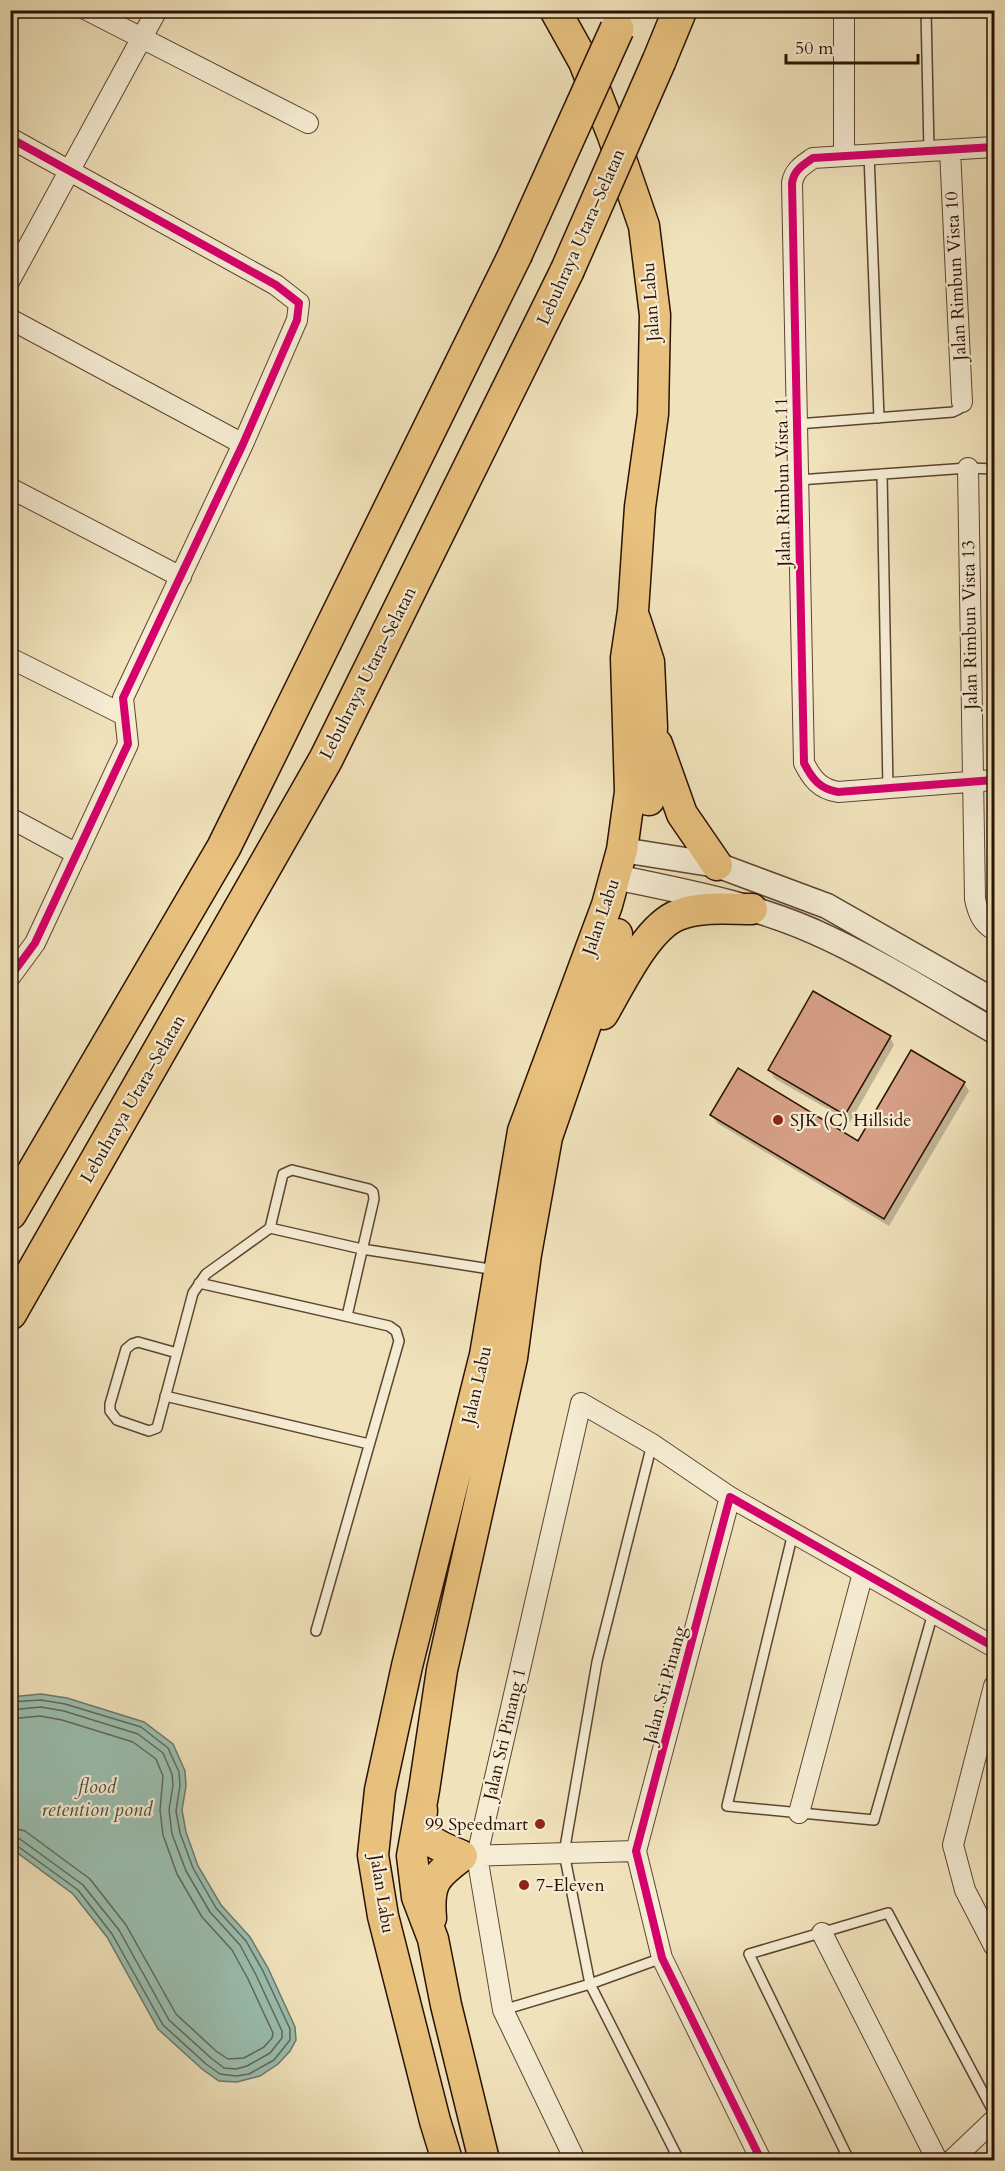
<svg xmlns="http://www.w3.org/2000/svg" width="1005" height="2171" font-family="Cardo,serif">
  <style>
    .water { fill: #9abeaf; stroke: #6d796b; stroke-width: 1.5 }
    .shadow { fill: #0003 }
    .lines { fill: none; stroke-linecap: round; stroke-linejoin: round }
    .shore { stroke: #62685a; stroke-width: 1.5 }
    .building { fill: #d69f86; stroke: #2a1104; stroke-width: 1.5 }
    .service-casing { stroke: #5c4532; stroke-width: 12 }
    .minor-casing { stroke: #5c4532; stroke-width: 22 }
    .tertiary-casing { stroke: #5c4532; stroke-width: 27 }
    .primary-casing { stroke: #2a1104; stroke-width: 33 }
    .motorway-casing { stroke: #2a1104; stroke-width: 36 }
    .service { stroke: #f5ecd3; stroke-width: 9 }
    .minor { stroke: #f5ecd3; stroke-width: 20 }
    .tertiary { stroke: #f5ecd3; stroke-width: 24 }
    .primary { stroke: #e8c17e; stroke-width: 30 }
    .motorway { stroke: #e8c17e; stroke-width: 33 }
    .motorway-bridge-casing { stroke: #2a1104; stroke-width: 36; stroke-linecap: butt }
    .motorway-bridge { stroke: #e8c17e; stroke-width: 33 }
    .cycleway-casing { stroke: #f5ecd3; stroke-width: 11 }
    .cycleway { stroke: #d6006c; stroke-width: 8 }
    .poi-dot { fill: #8f2418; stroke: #f5ecd3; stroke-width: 2 }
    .labels { text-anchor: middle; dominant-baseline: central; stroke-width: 4.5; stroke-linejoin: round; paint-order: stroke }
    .street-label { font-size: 18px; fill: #2a1104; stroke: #f5ecd3 }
    .poi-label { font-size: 18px; fill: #2a1104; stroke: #f5ecd3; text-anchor: start }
    .water-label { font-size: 20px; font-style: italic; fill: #514e40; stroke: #f5ecd3 }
  </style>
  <rect width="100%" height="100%" fill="#f0e2bb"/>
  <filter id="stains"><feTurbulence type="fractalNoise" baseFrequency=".00333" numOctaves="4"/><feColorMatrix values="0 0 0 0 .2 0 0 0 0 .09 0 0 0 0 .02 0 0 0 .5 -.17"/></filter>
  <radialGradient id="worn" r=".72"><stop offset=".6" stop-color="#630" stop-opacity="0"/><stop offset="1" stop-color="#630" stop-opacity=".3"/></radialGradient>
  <path class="water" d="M41 1694 67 1698 144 1722 173 1744 185 1771 186 1786 182 1810 186 1832 198 1866 221 1905 250 1937 268 1968 295 2027 296 2040 290 2051 278 2064 260 2076 237 2082 219 2081 202 2069 158 2029 107 1937 73 1894 11 1848V1697Z"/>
  <path class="shadow" d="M890 1037 894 1045 850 1122 774 1078 770 1070Z
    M964 1083 969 1091 889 1226 717 1123 712 1115 858 1143Z"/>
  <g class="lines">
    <path class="shore" d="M10 1702 41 1700 65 1704 141 1727 168 1748 179 1772 180 1785 176 1811 180 1833 193 1868 216 1908 246 1941 263 1971 290 2029V2040L274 2060 249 2074 236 2076 220 2074 206 2064 163 2025 112 1934 78 1890 16 1845 10 1844
      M10 1710 41 1707 64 1711 138 1734 163 1753 172 1774 173 1785 169 1810 172 1834 186 1871 210 1912 240 1945 256 1975 282 2031V2038L270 2053 247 2066 236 2069 224 2068 211 2058 169 2020 119 1930 83 1885 20 1839 10 1836
      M10 1719 40 1716 62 1720 133 1742 156 1759 163 1776 160 1810 163 1835 177 1874 202 1917 232 1950 248 1979 273 2033 272 2038 264 2047 244 2058 228 2059 216 2051 176 2014 126 1925 90 1879 25 1831 10 1827"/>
  </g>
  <path class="building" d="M813 991 891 1036 845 1115 768 1070Z
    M911 1050 965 1082 884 1219 710 1115 738 1068 858 1141Z"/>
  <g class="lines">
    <defs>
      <path id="service" d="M926 10 929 151
        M869 154 879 418
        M797 424 953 412 959 409 962 402
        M882 474 888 788
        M798 480 968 468 994 469
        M270 1228 283 1174 292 1170 369 1189 373 1192 374 1199 347 1316
        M199 1283 389 1326 396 1331 399 1341 316 1631
        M177 1353 138 1342 132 1344 126 1349 110 1404V1411L117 1420 149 1431 157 1428 193 1293 206 1274 270 1228 362 1249 496 1270
        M165 1396 369 1444
        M652 1444 597 1662 564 1853 590 1984 679 2160
        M793 1533 727 1806 874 1820 933 1613
        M503 2010 590 1984 662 1958
        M849 2160 749 1954 888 1913 994 2113"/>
      <path id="minor" d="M87 10 308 123
        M10 138 276 285 299 303 297 320 243 444 123 698 128 744 35 943 10 977
        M994 147 813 158C803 165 794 170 792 183L804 763C812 779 820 789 838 792L994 780
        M950 150 962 402
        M844 156V10
        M10 280 157 10
        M10 319 243 444
        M968 468 975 899C978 913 982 923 994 930
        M10 488 181 577
        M10 658 124 715
        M10 818 77 854
        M994 1686 953 1845 965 1890 994 1946
        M799 1813 863 1573
        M465 1856 636 1851
        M822 1933 937 2160
        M575 2160 503 2010 477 1856 581 1403 652 1444 730 1497
        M761 2160 662 1958 636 1851 730 1497 994 1647
        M952 2160 994 2120"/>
      <path id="tertiary" d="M622 850 717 865 827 906 994 1001
        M615 877C688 892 763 906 830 939 887 966 940 1000 994 1031"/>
      <path id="primary" d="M635 619 649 662 652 727 649 800
        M657 744 682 814 717 865
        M603 1014C620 985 647 927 678 915 700 906 728 909 752 909
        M422 1810C422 1814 420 1820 421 1825 423 1843 448 1849 462 1856 435 1876 428 1883 431 1918
        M447 2160 435 2121 383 1916 373 1855 380 1790 407 1666 485 1355 523 1131 607 905 622 850 630 792 626 658 633 611 640 507 653 414 655 315 644 226 613 136 584 62 555 10
        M484 2160 446 2005 433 1939 417 1897 412 1856 424 1790 442 1670 512 1358 526 1254 547 1137 617 934"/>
      <path id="motorway" d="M659 61 680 10
        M10 1213 224 847 515 255
        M10 1313 326 759 567 271"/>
    </defs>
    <use href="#service" class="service-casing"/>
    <use href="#minor" class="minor-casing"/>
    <use href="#tertiary" class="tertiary-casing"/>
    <use href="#primary" class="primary-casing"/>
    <use href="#motorway" class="motorway-casing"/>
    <use href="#service" class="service"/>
    <use href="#minor" class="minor"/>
    <use href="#tertiary" class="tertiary"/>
    <use href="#primary" class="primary"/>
    <use href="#motorway" class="motorway"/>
    <defs>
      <path id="motorway-bridge" d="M515 255 617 29
        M567 271 659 61"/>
    </defs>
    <use href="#motorway-bridge" class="motorway-bridge-casing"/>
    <use href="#motorway-bridge" class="motorway-bridge"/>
    <defs>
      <path id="cycleway" d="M10 138 276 285 299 303 297 320 243 444 123 698 128 744 35 943 10 977
        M994 147 813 158C803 165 794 170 792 183L804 763C812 779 820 789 838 792L994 780
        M761 2160 662 1958 636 1851 730 1497 994 1647"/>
    </defs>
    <use href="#cycleway" class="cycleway-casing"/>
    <use href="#cycleway" class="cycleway"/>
  </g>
  <g class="poi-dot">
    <circle cx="778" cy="1120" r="6"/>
    <circle cx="540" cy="1824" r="6"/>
    <circle cx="524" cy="1885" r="6"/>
  </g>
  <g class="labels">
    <g class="street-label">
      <text transform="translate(581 237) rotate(-66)">Lebuhraya Utara–Selatan</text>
      <text transform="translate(956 276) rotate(-93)">Jalan Rimbun Vista 10</text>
      <text transform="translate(651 302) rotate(-94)">Jalan Labu</text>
      <text transform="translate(783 482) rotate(-91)">Jalan Rimbun Vista 11</text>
      <text transform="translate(970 625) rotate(-91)">Jalan Rimbun Vista 13</text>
      <text transform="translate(368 673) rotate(-63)">Lebuhraya Utara–Selatan</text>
      <text transform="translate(601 917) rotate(-71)">Jalan Labu</text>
      <text transform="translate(133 1099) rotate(-60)">Lebuhraya Utara–Selatan</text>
      <text transform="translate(477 1385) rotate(-77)">Jalan Labu</text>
      <text transform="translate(665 1685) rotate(-75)">Jalan Sri Pinang</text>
      <text transform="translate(505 1734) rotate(-77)">Jalan Sri Pinang 1</text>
      <text transform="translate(382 1894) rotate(81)">Jalan Labu</text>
    </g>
    <g class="poi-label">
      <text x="790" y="1120">SJK (C) Hillside</text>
      <text x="528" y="1824" text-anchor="end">99 Speedmart</text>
      <text x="536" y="1885">7-Eleven</text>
    </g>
    <g class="water-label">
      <text x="97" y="1786">flood<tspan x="97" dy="23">retention pond</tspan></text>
    </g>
  </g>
  <rect width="1005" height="2171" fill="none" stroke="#f0e2bb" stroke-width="36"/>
  <rect x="12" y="12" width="981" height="2147" fill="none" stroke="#2a1104" stroke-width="3"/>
  <rect x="18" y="18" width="969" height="2135" fill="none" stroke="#2a1104" stroke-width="1.5"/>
  <path d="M786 54v9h132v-9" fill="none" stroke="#2a1104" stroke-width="3"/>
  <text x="795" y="54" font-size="18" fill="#2a1104" stroke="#f5ecd3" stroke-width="4.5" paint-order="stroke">50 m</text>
  <rect width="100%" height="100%" filter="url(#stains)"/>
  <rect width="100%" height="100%" fill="url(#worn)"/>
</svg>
